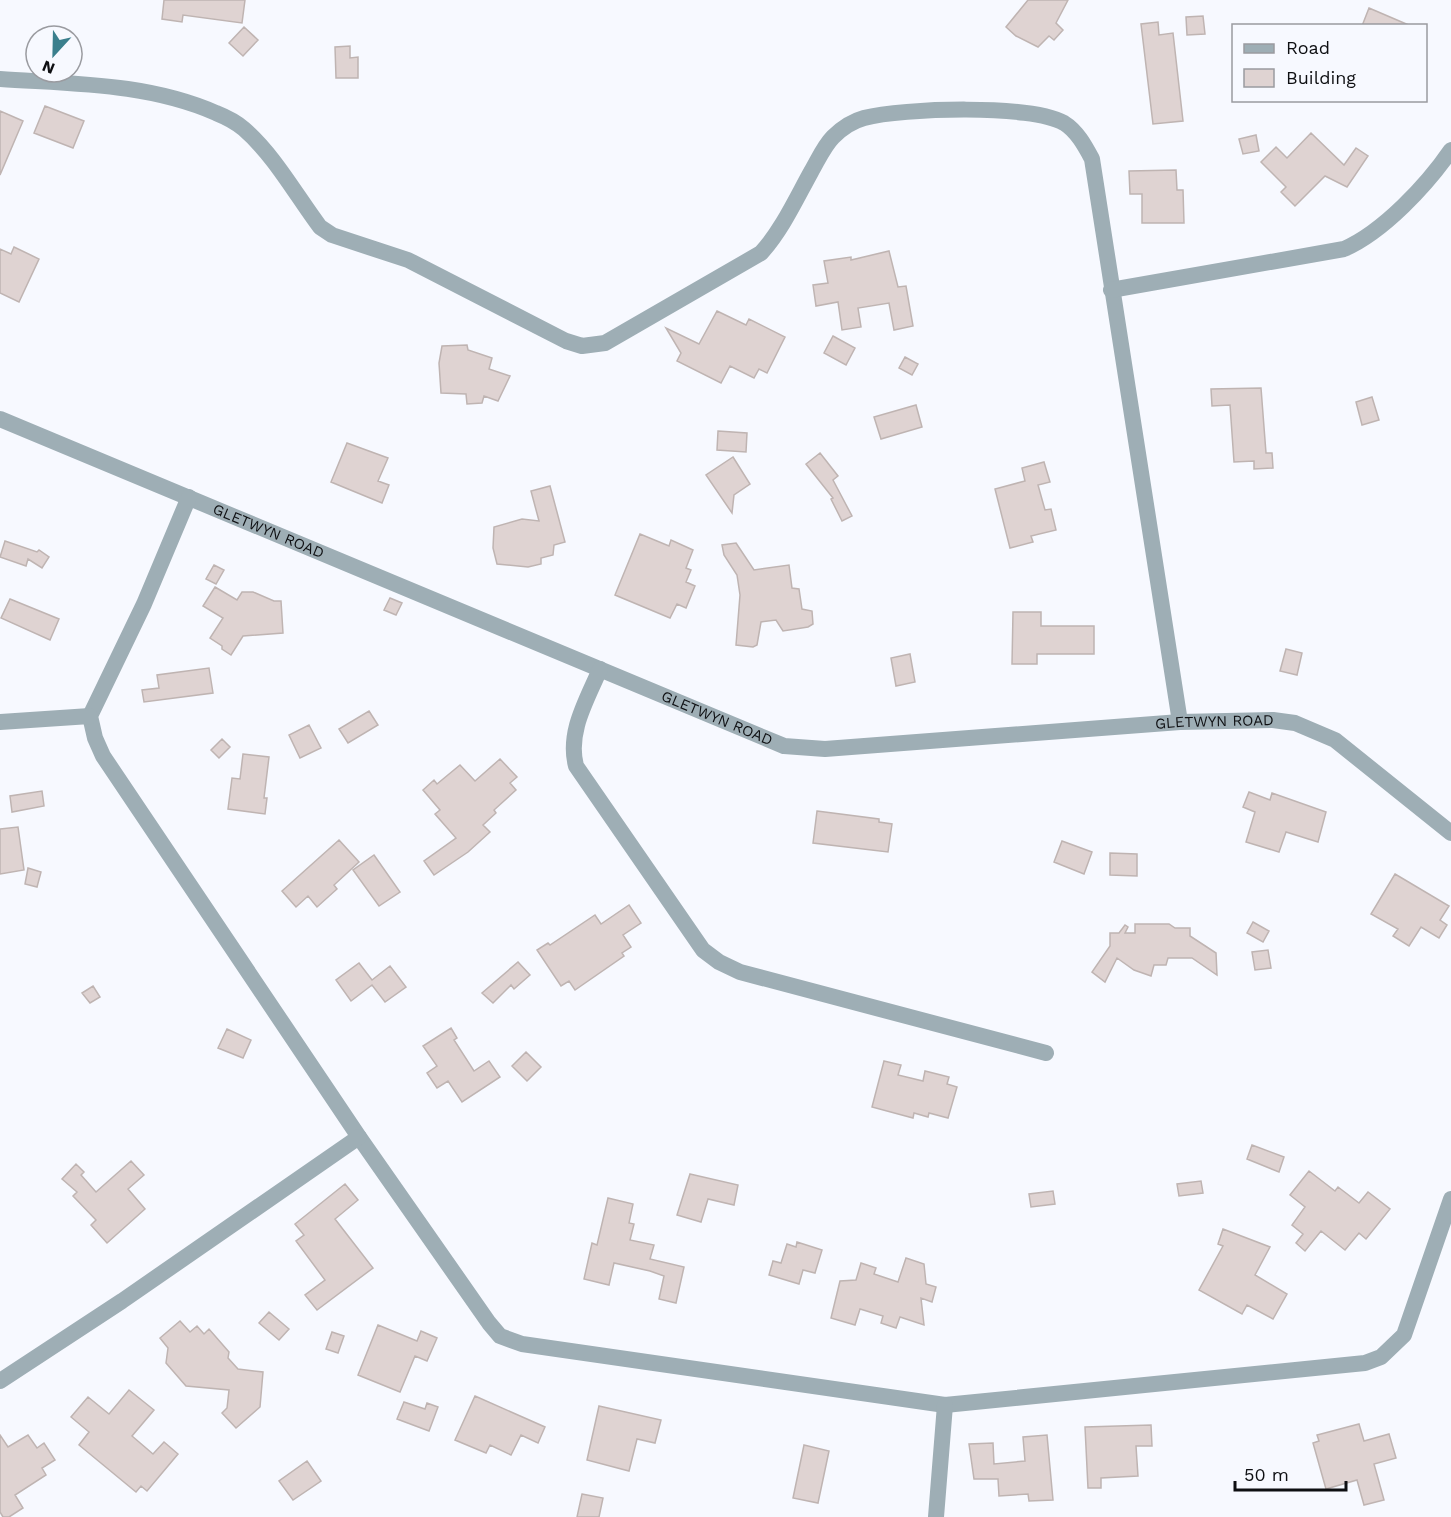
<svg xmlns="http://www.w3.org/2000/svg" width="1451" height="1517" font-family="'Work Sans',sans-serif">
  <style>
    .building { fill: #dfd3d2; stroke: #bfb4b2; stroke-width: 1.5 }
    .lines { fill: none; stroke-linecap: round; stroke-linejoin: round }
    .minor { stroke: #9eaeb5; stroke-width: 16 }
    .labels { text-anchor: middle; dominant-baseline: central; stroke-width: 5; stroke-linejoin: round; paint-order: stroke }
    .street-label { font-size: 15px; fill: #0e0f12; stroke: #f7f9ff }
  </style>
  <rect width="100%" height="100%" fill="#f7f9ff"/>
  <path class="building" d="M164 0H245L242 23 183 15 182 22 162 19Z
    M1028 0H1068L1056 23 1063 30 1054 40 1049 36 1038 47 1016 36 1006 27Z
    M1369 8 1411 26H1362Z
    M1203 16 1205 34 1187 35 1186 17Z
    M1158 22 1159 35 1173 33 1183 121 1153 124 1141 24Z
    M244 27 258 40 243 56 229 43Z
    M350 46V58L358 57V78H336L335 47Z
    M45 106 84 121 73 148 34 133Z
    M0 111 23 121 0 175Z
    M1311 133 1344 165 1356 148 1368 156 1347 187 1325 176 1295 206 1281 192 1286 187 1261 162 1276 147 1287 158Z
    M1256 135 1259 151 1243 154 1239 139Z
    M1176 170 1177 190H1183L1184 223H1142V194H1130L1129 171Z
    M14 247 39 259 19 302 0 293V249L11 254Z
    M889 251 898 287 906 286 913 326 894 330 889 303 858 308 861 327 842 330 838 302 816 306 813 285 828 283 824 261 851 257V260Z
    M717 311 746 325 749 319 785 337 767 373 759 369 754 378 730 366 721 383 677 361 681 353 666 328 699 344Z
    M833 336 855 348 846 365 824 353Z
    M467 345 468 350 492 358 489 369 510 376 498 401 484 396 482 403 467 404 466 394 441 393 439 363 442 346Z
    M905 357 918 364 912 375 899 368Z
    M1261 388 1266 453H1272L1273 468 1254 469V461L1234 462 1230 405 1212 406 1211 389Z
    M1372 397 1379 420 1362 425 1356 402Z
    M916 405 922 427 881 439 874 417Z
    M718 431 747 433 746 452 717 450Z
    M347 443 388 458 378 481 389 485 382 503 331 482Z
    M820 453 838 476 833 480 852 516 842 521 831 499 833 498 806 464Z
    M733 457 750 484 734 495 732 513 706 475Z
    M1044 462 1050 482 1038 485 1045 510 1051 509 1056 530 1031 536 1033 542 1010 548 995 489 1025 481 1022 468Z
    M550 486 565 542 554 545 553 555 541 558V564L528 567 497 564 493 548 494 527 522 519 539 521 531 491Z
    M640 534 669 546 671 540 693 550 686 568 691 570 686 582 695 586 686 608 677 604 670 618 615 595Z
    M5 541 37 552 39 550 49 557 42 568 28 559 26 566 0 557Z
    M736 543 754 570 789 565 792 588 799 589 802 609 812 611 813 624 808 627 783 631 776 620 761 622 757 645 753 647 736 645 740 595 737 575 724 555 722 545Z
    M214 565 224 570 216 584 206 579Z
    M215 587 237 600 242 592H253L274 601H281L283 633 243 636 231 655 222 649V646L210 638 223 618 203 606Z
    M390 598 402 603 396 615 384 610Z
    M10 599 59 619 50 640 1 618Z
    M1013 612H1041V626H1094V654H1037V664H1012Z
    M1286 649 1302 653 1297 675 1280 671Z
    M910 654 915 682 896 686 891 658Z
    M209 668 213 693 144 702 142 690 159 688 157 675Z
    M369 711 378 725 348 743 339 729Z
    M309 725 321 748 300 758 289 735Z
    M222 739 230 747 219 758 211 750Z
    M243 754 269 757 264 798H267L265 814 228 809 232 778 240 779Z
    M500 759 517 777 510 783 516 790 494 810 496 813 483 825 490 832 468 852 434 875 424 861 456 838 435 814 440 810 423 790 434 780 437 784 460 765 475 781Z
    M42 791 44 806 12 812 10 796Z
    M1249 792 1270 800 1272 793 1326 812 1318 842 1286 832 1279 852 1246 842 1255 812 1243 807Z
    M817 811 879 819V822L892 824 888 852 813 843Z
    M18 827 24 870 0 874V829Z
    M339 840 359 862 334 885 337 889 317 907 308 896 296 907 282 891Z
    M1062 841 1092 852 1084 874 1054 862Z
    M1110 853 1137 854V876L1110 875Z
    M374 855 400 892 379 906 353 870Z
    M28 868 41 872 37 887 25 884Z
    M1395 874 1449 906 1440 920 1447 925 1439 938 1421 927 1409 946 1393 936 1398 929 1371 914Z
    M629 905 641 923 623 935 631 947 622 953 624 956 575 990 569 981 561 986 537 950 548 943 550 945 595 915 601 924Z
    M1253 922 1269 931 1263 942 1247 933Z
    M1135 924H1169L1175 928H1190V936L1216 953 1217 975 1192 958H1168L1166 965H1154L1151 976 1134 970 1117 958 1105 982 1092 972 1110 946V933H1119L1125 925 1128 927 1125 933H1135Z
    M1268 950 1271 968 1255 970 1252 952Z
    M518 962 530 975 514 989 511 985 493 1003 482 993Z
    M359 963 372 980 390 966 406 987 385 1002 372 985 351 1001 336 980Z
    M93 986 100 997 90 1003 82 993Z
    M451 1028 457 1038 454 1040 474 1071 489 1061 500 1077 462 1102 448 1081 437 1088 427 1073 437 1066 423 1046Z
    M227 1029 251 1040 243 1058 218 1048Z
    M526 1052 541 1067 527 1081 512 1066Z
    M884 1061 901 1065 898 1075 923 1081 925 1071 949 1077 947 1084 957 1087 948 1118 929 1113 928 1117 914 1113 913 1118 872 1107Z
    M1252 1145 1284 1157 1279 1172 1247 1159Z
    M131 1161 144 1175 128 1189 145 1209 107 1243 91 1225 96 1220 73 1196 77 1192 62 1179 76 1164 84 1172 81 1175 96 1192Z
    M1309 1171 1335 1191 1338 1187 1359 1203 1368 1192 1390 1209 1366 1239 1359 1233 1345 1250 1321 1231 1305 1251 1296 1243 1303 1234 1292 1225 1305 1207 1290 1195Z
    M690 1174 738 1185 734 1205 708 1199 701 1222 677 1215Z
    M1201 1181 1203 1193 1179 1196 1177 1184Z
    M345 1184 358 1200 335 1219 373 1268 317 1310 305 1295 325 1280 296 1241 304 1235 295 1224Z
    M1053 1191 1055 1204 1031 1207 1029 1194Z
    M608 1198 633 1204 629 1223 634 1224 630 1240 654 1245 650 1259 684 1267 676 1303 659 1299 664 1276 650 1271 614 1263 609 1285 584 1279 592 1243 597 1245Z
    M1223 1229 1270 1247 1255 1275 1287 1294 1273 1319 1247 1305 1242 1314 1199 1290 1223 1246 1218 1244Z
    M797 1242 822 1250 815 1273 803 1270 799 1284 769 1275 773 1261 781 1263 787 1244 796 1247Z
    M906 1258 924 1264 926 1284 936 1287 932 1302 921 1298 924 1325 900 1317 896 1328 881 1323 883 1316 860 1309 855 1325 831 1318 840 1281 856 1280 861 1263 876 1268 874 1274 898 1282Z
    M269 1312 289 1329 279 1340 259 1323Z
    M180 1321 190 1332 197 1326 204 1334 209 1329 229 1352 228 1358 238 1369 263 1372 260 1407 236 1428 222 1413 227 1408 229 1390 186 1386 166 1363 168 1348 160 1338Z
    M378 1325 417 1341 421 1331 437 1338 427 1361 415 1356 400 1392 358 1375Z
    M332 1332 344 1336 338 1353 326 1349Z
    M129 1390 154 1410 132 1436 153 1454 164 1442 178 1454 147 1491 141 1486 136 1492 79 1445 89 1432 71 1417 88 1397 109 1414Z
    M475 1396 545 1427 538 1443 521 1435 511 1455 490 1445 486 1453 455 1440Z
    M404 1402 425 1409 427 1403 438 1407 429 1431 397 1419Z
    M599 1406 661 1420 655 1443 637 1439 629 1471 587 1460Z
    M1359 1424 1364 1441 1389 1434 1396 1458 1374 1464 1384 1500 1364 1505 1357 1480 1326 1489 1313 1443 1319 1441 1317 1435Z
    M1151 1425 1152 1446H1136L1138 1476 1101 1478V1488H1088L1085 1427Z
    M0 1435 8 1447 28 1435 37 1448 44 1443 55 1460 42 1468 46 1475 15 1495 23 1508 9 1517H3L0 1512Z
    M1047 1435 1053 1500 1029 1501 1028 1494 999 1496 998 1479H974L969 1444 993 1443 994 1464 1025 1461 1023 1437Z
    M804 1445 829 1451 818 1503 793 1498Z
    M307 1461 321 1481 293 1500 279 1481Z
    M582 1494 603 1498 599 1517H577Z"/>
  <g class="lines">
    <g class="minor">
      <path d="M0 79C73 84 148 83 216 113 226 117 236 122 244 129 274 155 296 195 320 227L332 235 408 260 566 341 582 346 605 343 761 253C782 230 796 199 811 172 818 160 824 146 833 137 842 128 853 121 864 118 903 108 1031 104 1064 123 1077 131 1085 146 1092 159L1180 722"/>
      <path d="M1111 290 1344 249C1383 232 1427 185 1451 150"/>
      <path id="s1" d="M0 419 784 746 825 749 1180 722 1273 720 1295 723 1335 740 1451 833"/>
      <path d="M189 497 144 604 90 716 95 738 103 756 359 1137 489 1323 500 1336 522 1344 945 1405 1365 1363 1381 1357 1404 1335 1451 1199"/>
      <path d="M600 669C587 700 567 732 576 766L703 950 719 962 740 972 1046 1053"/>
      <path d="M0 722 90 716"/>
      <path d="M0 1381 122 1301 359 1137"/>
      <path d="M936 1517 945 1405"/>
    </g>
  </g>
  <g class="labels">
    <g class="street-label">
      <text stroke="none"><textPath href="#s1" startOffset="291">GLETWYN ROAD</textPath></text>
      <text stroke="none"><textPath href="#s1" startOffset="777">GLETWYN ROAD</textPath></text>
      <text stroke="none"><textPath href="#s1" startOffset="1281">GLETWYN ROAD</textPath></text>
    </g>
  </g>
  <rect x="1232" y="24" width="195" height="78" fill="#f7f9ff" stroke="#9a9ba0" stroke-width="1.5"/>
  <rect x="1244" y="44" width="30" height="9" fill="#9eaeb5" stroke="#9a9ba0" stroke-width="1.5"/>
  <text x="1286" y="54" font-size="18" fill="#0e0f12">Road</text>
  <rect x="1244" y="69" width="30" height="18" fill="#dfd3d2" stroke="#9a9ba0" stroke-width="1.5"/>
  <text x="1286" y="84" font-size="18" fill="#0e0f12">Building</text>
  <g transform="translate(54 54) rotate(202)"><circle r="28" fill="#f7f9ff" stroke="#9a9ba0" stroke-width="1.5"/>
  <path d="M0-4.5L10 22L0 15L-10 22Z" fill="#3a7f8d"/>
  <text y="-9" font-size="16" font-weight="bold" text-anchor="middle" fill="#0e0f12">N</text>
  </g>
  <path d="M1235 1481v9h111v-9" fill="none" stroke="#0e0f12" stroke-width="3"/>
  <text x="1244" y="1481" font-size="18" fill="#0e0f12" stroke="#f7f9ff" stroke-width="4.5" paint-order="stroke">50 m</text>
</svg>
